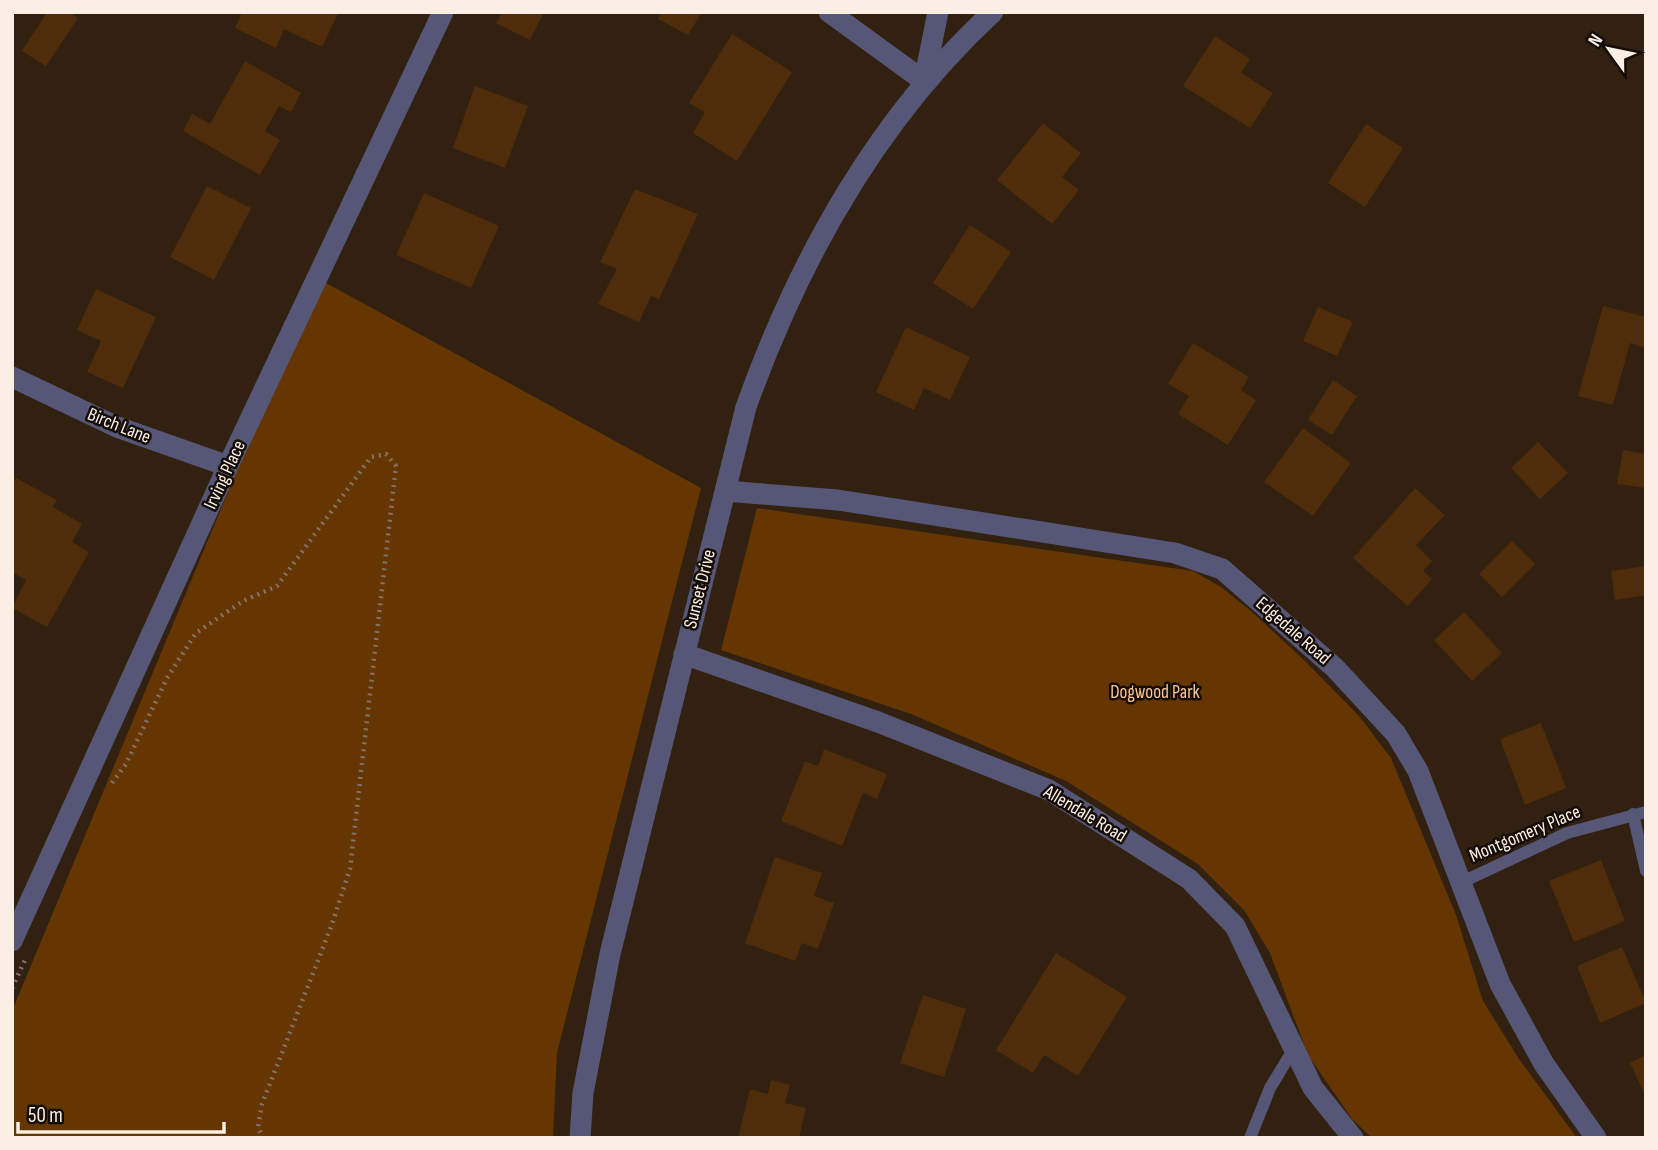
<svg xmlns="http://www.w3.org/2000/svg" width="1658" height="1150" font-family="'Sofia Sans Condensed',sans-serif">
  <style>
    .green { fill: #653602 }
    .building { fill: #502d0a }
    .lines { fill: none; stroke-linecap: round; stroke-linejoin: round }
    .path { stroke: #837366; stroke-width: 4.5; stroke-dasharray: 2 5; stroke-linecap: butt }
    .lane { stroke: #565777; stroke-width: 12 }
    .street { stroke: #565777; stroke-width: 21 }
    .labels { text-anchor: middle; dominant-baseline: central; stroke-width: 5; stroke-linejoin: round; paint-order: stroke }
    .street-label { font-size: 19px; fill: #fbefe5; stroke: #140c06 }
    .park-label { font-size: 19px; fill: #fcc597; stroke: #140c06 }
  </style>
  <rect width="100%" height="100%" fill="#322011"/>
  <path class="green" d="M317 278 701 488 557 1053 553 1138H12V1011Z
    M757 508 1193 571 1221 587 1251 611 1304 660 1359 716 1391 758 1456 915 1483 1001 1519 1059 1577 1138H1372L1352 1119 1308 1055 1270 953 1244 910 1198 864 1066 781 911 714 721 650Z"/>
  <path class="building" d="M47 12H69L78 18 46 66 22 51Z
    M242 12H339L322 47 284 29 276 48 235 28Z
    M502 12H544L530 40 496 23Z
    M661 12H702L688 35 658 19Z
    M732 34 792 72 737 161 693 133 705 112 689 103Z
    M1215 36 1250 59 1241 73 1273 93 1250 128 1183 86Z
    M245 61 301 93 291 112 279 106 265 131 280 140 260 175 183 131 192 114 210 124Z
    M475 86 528 106 505 168 453 148Z
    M1043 123 1081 153 1062 177 1079 190 1052 224 997 180Z
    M1366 124 1403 148 1365 207 1328 183Z
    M207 186 251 208 214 280 170 257Z
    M635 189 698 214 659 299 651 296 639 322 598 304 617 269 600 262Z
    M424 193 499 226 471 288 396 255Z
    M970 225 1011 252 973 309 933 283Z
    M96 289 156 317 123 388 87 372 101 341 77 330Z
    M1603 306 1646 317V348L1630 343 1613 405 1578 396Z
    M1318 307 1353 322 1337 356 1303 341Z
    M906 327 970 357 950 400 924 388 914 410 876 392Z
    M1193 343 1249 377 1241 390 1256 400 1228 445 1178 414 1189 396 1168 384Z
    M1333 380 1357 396 1332 435 1308 420Z
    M1303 428 1351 463 1313 516 1264 482Z
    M1538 442 1568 473 1540 499 1511 468Z
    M1623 450 1646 454V488L1617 484Z
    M16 478 57 500 53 507 82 524 72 542 89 552 47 627 12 608 26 580 12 572V484Z
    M1415 488 1445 515 1416 545 1432 561 1423 571 1432 579 1408 606 1353 558Z
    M1512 541 1535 564 1502 597 1479 574Z
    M1646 566V595L1615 600 1611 571Z
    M1464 612 1502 653 1472 681 1434 640Z
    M1541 723 1566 788 1525 805 1500 739Z
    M824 749 887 774 877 799 863 793 842 846 781 821 805 761 818 766Z
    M775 857 822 873 814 896 834 903 818 949 802 943 795 961 745 943Z
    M1601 860 1625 921 1574 942 1549 881Z
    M1622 947 1646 1003 1600 1023 1577 966Z
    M1056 953 1127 997 1078 1076 1044 1055 1033 1073 996 1050Z
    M923 995 966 1009 944 1077 900 1063Z
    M1646 1055V1097L1630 1063Z
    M771 1080 790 1085 785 1103 806 1108 799 1138H738L750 1089 768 1094Z"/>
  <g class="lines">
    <path class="path" d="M112 783 126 764 167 678 196 633 243 601 277 586 371 457 386 454 396 466 350 869 331 927 262 1104 258 1127 263 1138
      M12 988 25 960"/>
    <path class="lane" d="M1633 814 1646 871
      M1460 883 1567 833 1646 812
      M1250 1138 1270 1088 1293 1050"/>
    <path class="street" d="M829 12 924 81
      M924 81 938 12
      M12 377 117 427 228 466
      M725 491 838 500 1175 553 1222 569 1335 668 1396 734 1418 771 1500 984 1544 1064 1596 1138
      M684 654 878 722 1049 790 1189 879 1235 926 1313 1088 1353 1138
      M12 941 228 466 443 12
      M580 1138 583 1093 610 954 746 407C799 259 877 119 993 12"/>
  </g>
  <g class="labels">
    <g class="street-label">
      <text transform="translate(119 426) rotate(22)">Birch Lane</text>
      <text transform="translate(225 475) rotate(-65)">Irving Place</text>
      <text transform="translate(700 589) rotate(-76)">Sunset Drive</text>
      <text transform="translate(1293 631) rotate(41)">Edgedale Road</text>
      <text transform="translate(1085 814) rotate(31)">Allendale Road</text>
      <text transform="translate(1525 834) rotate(-23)">Montgomery Place</text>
    </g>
    <g class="park-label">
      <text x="1155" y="692">Dogwood Park</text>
    </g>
  </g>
  <rect width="1658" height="1150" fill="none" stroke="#fbefe5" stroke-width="28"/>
  <g transform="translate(1609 49) rotate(303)" stroke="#140c06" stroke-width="5" paint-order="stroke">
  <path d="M0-5L12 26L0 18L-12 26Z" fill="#fbefe5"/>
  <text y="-10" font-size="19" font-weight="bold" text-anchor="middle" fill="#fbefe5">N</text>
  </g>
  <path d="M18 1122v10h206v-10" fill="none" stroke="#fbefe5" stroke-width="3.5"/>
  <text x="28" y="1122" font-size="21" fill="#fbefe5" stroke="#140c06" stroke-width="5" paint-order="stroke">50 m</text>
</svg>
